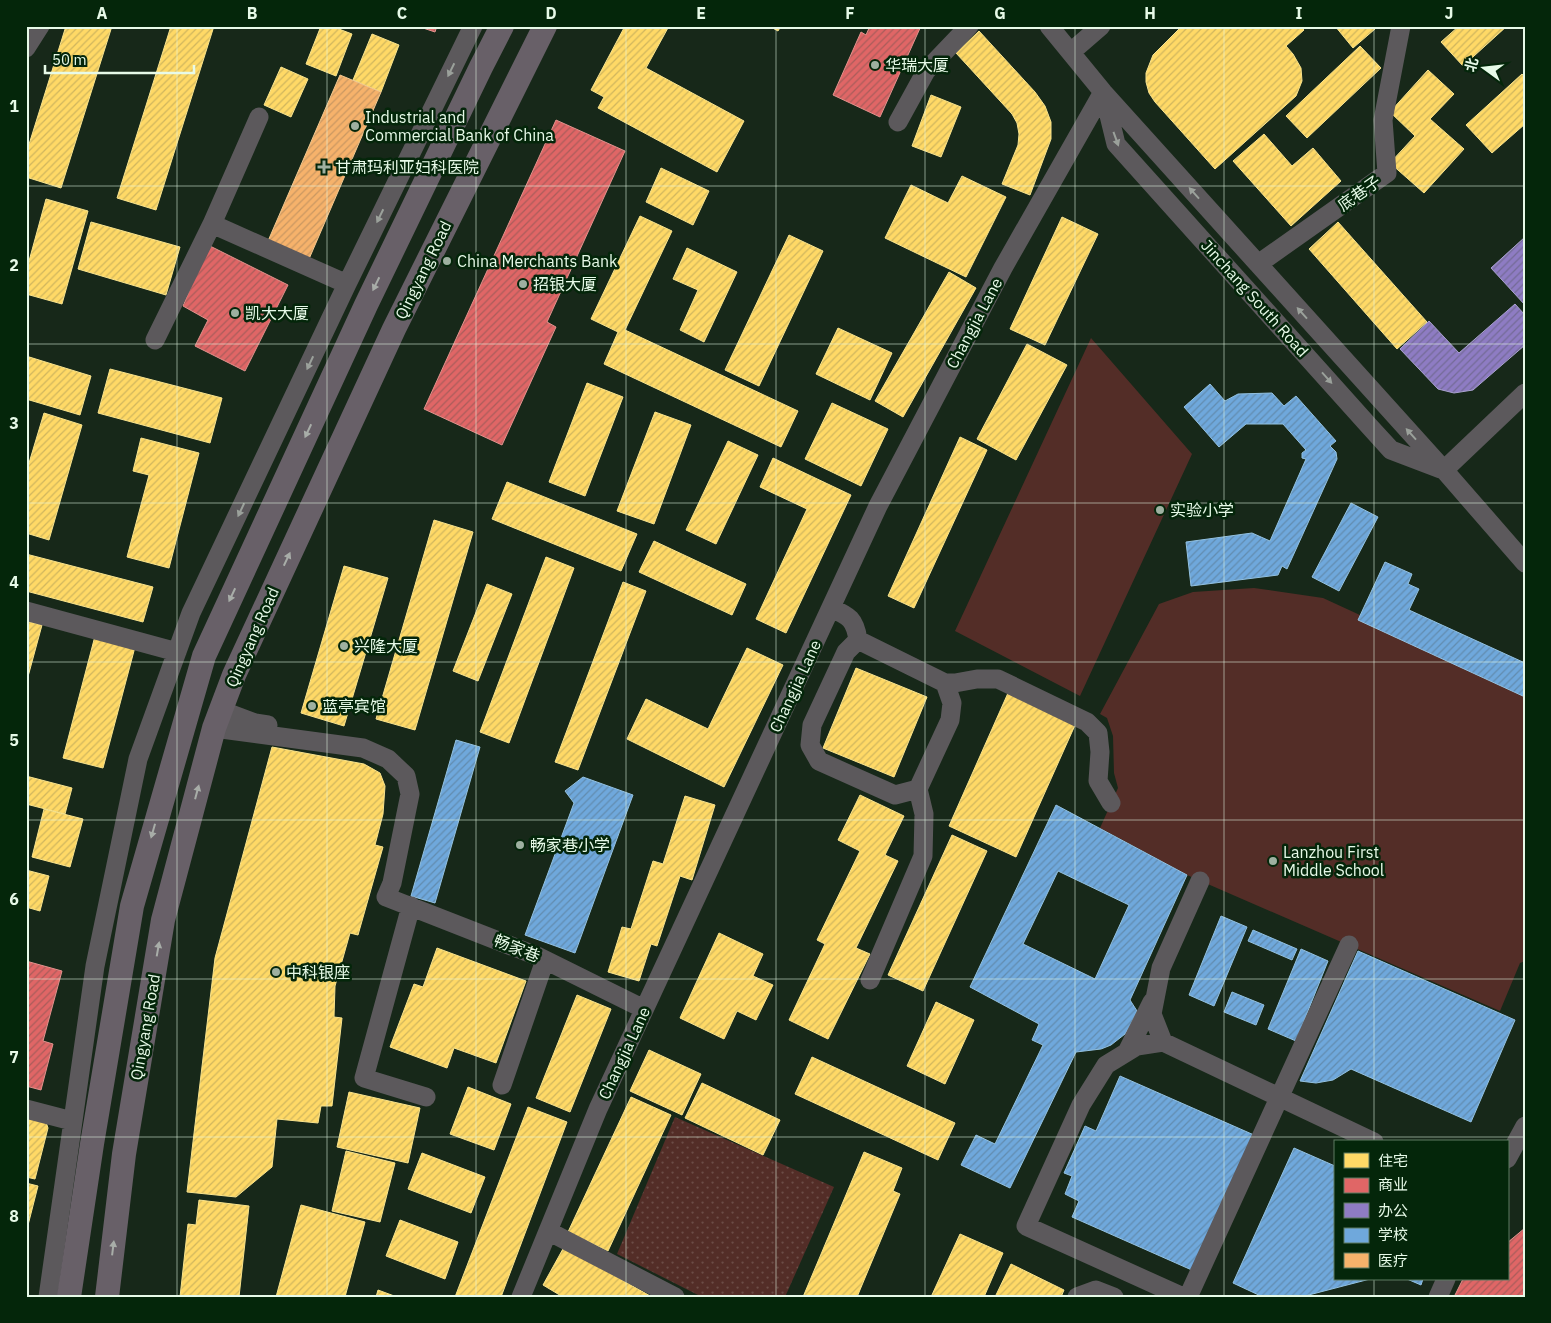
<svg xmlns="http://www.w3.org/2000/svg" width="1551" height="1323" font-family="'IBM Plex Sans','Noto Sans SC',sans-serif">
  <style>
    .green { fill: url(#green-dots) }
    .pitch { fill: #532d27 }
    .homes { fill: url(#homes-hatch); stroke: #f8e38d }
    .shops { fill: url(#shops-hatch); stroke: #e2928d }
    .offices { fill: url(#offices-hatch); stroke: #a9a2ce }
    .schools { fill: url(#schools-hatch); stroke: #93c1e0; fill-rule: evenodd }
    .health { fill: url(#health-hatch); stroke: #f2c890 }
    .lines { fill: none; stroke-linecap: round; stroke-linejoin: round }
    .minor { stroke: #5c595c; stroke-width: 19 }
    .major { stroke: #686068; stroke-width: 24 }
    .oneway { fill: #9ba19b }
    .oneway2 { fill: #a8ada8 }
    .grid { fill: none; stroke: #e7fae8; stroke-width: 1; stroke-opacity: 0.55 }
    .poi-dot { fill: #9eb0a0; stroke: #04260a; stroke-width: 2 }
    .labels { text-anchor: middle; dominant-baseline: central; stroke-width: 5; stroke-linejoin: round; paint-order: stroke }
    .poi-label { font-size: 16px; fill: #e7fae8; stroke: #04260a; text-anchor: start }
    .street-label { font-size: 16px; fill: #e7fae8; stroke: #04260a }
    .neatline { fill: none; stroke: #e7fae8; stroke-width: 2 }
    .grid-label { font-size: 16px; text-anchor: middle; font-weight: bold; fill: #e7fae8 }
  </style>
  <defs>
    <pattern id="green-dots" width="8" height="8" patternUnits="userSpaceOnUse" patternTransform="scale(1.25)"><rect width="8" height="8" fill="#532d27"/><path d="M2 2h.1M6 6h.1" fill="none" stroke="#6c4c46" stroke-width="1.8" stroke-linecap="round"/></pattern>
    <pattern id="homes-hatch" width="6" height="6" patternUnits="userSpaceOnUse" patternTransform="scale(1.25)"><rect width="6" height="6" fill="#ffd966"/><path d="M-1 1l2-2M0 6l6-6M5 7l2-2" fill="none" stroke="#d0b65e"/></pattern>
    <pattern id="shops-hatch" width="6" height="6" patternUnits="userSpaceOnUse" patternTransform="scale(1.25)"><rect width="6" height="6" fill="#e06666"/><path d="M-1 1l2-2M0 6l6-6M5 7l2-2" fill="none" stroke="#aa5d5b"/></pattern>
    <pattern id="offices-hatch" width="6" height="6" patternUnits="userSpaceOnUse" patternTransform="scale(1.25)"><rect width="6" height="6" fill="#8e7cc3"/><path d="M-1 1l2-2M0 6l6-6M5 7l2-2" fill="none" stroke="#746b97"/></pattern>
    <pattern id="schools-hatch" width="6" height="6" patternUnits="userSpaceOnUse" patternTransform="scale(1.25)"><rect width="6" height="6" fill="#6fa8dc"/><path d="M-1 1l2-2M0 6l6-6M5 7l2-2" fill="none" stroke="#628caf"/></pattern>
    <pattern id="health-hatch" width="6" height="6" patternUnits="userSpaceOnUse" patternTransform="scale(1.25)"><rect width="6" height="6" fill="#f6b26b"/><path d="M-1 1l2-2M0 6l6-6M5 7l2-2" fill="none" stroke="#ca9862"/></pattern>
  </defs>
  <rect width="100%" height="100%" fill="#172819"/>
  <path class="green" d="M675 1117 834 1187 785 1297H702L617 1254Z"/>
  <path class="pitch" d="M1091 338 1192 454 1080 696 955 631Z
    M1254 588 1323 598 1525 691V961L1520 963 1500 1011 1187 875 1100 828 1118 788 1114 773 1113 736 1107 718 1100 714 1159 604 1193 592Z"/>
  <path class="homes" d="M66 26H112L61 188 26 177V154Z
    M171 26H214L156 210 117 198Z
    M321 26H331L352 34 336 76 306 64Z
    M625 26H669L646 68 744 121 717 172 598 108 604 97 591 90Z
    M769 26H781L778 31Z
    M1182 26H1300L1304 30 1286 46 1293 54 1301 68 1302 81 1296 96 1215 169 1155 102 1149 93 1146 82V73L1153 55Z
    M1335 26H1373L1375 29 1353 48Z
    M1459 26H1507L1463 66 1441 42Z
    M979 31 1035 92 1045 106 1051 122V139L1030 195 1002 184 1018 145 1019 134 1017 123 1012 114 956 53Z
    M372 34 399 45 381 92 353 80Z
    M1360 46 1381 68 1307 138 1286 116Z
    M281 67 308 79 291 117 264 105Z
    M1428 70 1454 94 1430 119 1464 149 1424 193 1390 163 1415 136 1390 112Z
    M1522 74 1525 77V124L1492 153 1466 125Z
    M931 95 961 107 941 157 912 146Z
    M1264 134 1292 166 1313 148 1341 181 1291 226 1233 161Z
    M661 168 709 191 693 225 646 202Z
    M962 176 1006 197 966 277 885 238 911 185 948 203Z
    M46 199 88 211 62 304 26 294V272Z
    M640 216 672 231 625 330 798 411 781 447 604 364 618 332 591 319Z
    M1062 217 1098 234 1045 345 1010 329Z
    M91 222 180 247 166 295 78 269Z
    M1338 222 1427 322 1397 349 1309 249Z
    M789 235 823 251 759 386 725 370Z
    M687 248 737 272 704 342 680 330 698 290 673 279Z
    M949 272 976 288 903 417 875 401Z
    M838 328 892 353 870 400 816 374Z
    M1027 344 1067 365 1016 460 977 439Z
    M26 356 91 376 80 415 26 399Z
    M110 369 222 398 210 443 98 413Z
    M587 383 623 397 585 496 549 482Z
    M832 403 888 429 861 486 805 459Z
    M655 412 691 425 654 524 617 511Z
    M44 413 82 425 49 540 26 533V473Z
    M960 437 987 450 914 608 888 596Z
    M141 438 199 453 169 568 127 557 149 475 133 471Z
    M728 441 758 455 716 544 686 530Z
    M773 458 851 495 786 633 756 619 807 509 760 487Z
    M507 482 637 534 621 571 492 519Z
    M434 520 473 532 415 730 376 719Z
    M654 541 746 584 732 615 639 572Z
    M26 554 153 587 143 622 26 591Z
    M546 557 574 568 509 743 480 732Z
    M344 566 388 578 344 726 301 713Z
    M623 582 646 591 578 770 555 762Z
    M487 584 512 594 478 681 453 671Z
    M26 621 42 625 26 684Z
    M95 636 135 647 103 768 63 758Z
    M747 648 783 665 724 787 627 739 646 699 708 729Z
    M856 668 927 697 894 777 823 748Z
    M1008 693 1076 723 1016 857 949 826Z
    M272 747 364 764 380 773 385 786 383 814 375 845 383 847 358 935 350 933 335 986 334 1017 342 1018 332 1106H321L318 1123 277 1119 272 1167 236 1197 187 1192 215 958Z
    M26 776 72 788 65 814 26 804Z
    M860 795 904 816 885 855 898 861 856 948 870 954 828 1039 789 1020 825 944 817 940 860 851 838 840Z
    M685 796 715 805 692 880 680 876 657 946 651 944 639 981 608 972 622 927 631 929 653 861 663 864Z
    M44 809 83 819 70 867 32 857Z
    M952 835 987 851 923 991 888 975Z
    M26 870 49 876 40 911 26 907Z
    M719 933 763 954 753 976 773 985 756 1020 737 1011 724 1039 680 1018Z
    M437 948 526 981 496 1063 454 1048 447 1068 390 1047 414 984 423 987Z
    M577 995 611 1009 570 1112 536 1098Z
    M936 1002 974 1020 945 1084 907 1066Z
    M649 1050 701 1074 682 1115 630 1091Z
    M812 1057 955 1123 938 1160 795 1094Z
    M702 1083 780 1120 763 1155 685 1118Z
    M468 1087 511 1104 494 1150 450 1134Z
    M349 1092 420 1108 408 1163 337 1147Z
    M631 1097 671 1115 608 1251 568 1232Z
    M528 1107 567 1122 501 1297H455Z
    M26 1115 46 1122 48 1128 35 1179 26 1177Z
    M346 1151 395 1163 380 1222 332 1211Z
    M864 1152 902 1168 893 1191 900 1194 857 1297H803Z
    M422 1153 485 1177 471 1213 408 1189Z
    M26 1183 38 1186 26 1233Z
    M199 1200 249 1206 239 1297H180L188 1224 196 1225Z
    M301 1205 365 1222 345 1297H276Z
    M400 1220 458 1242 445 1279 386 1256Z
    M960 1234 1003 1253 984 1297H931Z
    M564 1247 652 1297H563L543 1285Z
    M1011 1264 1064 1290 1061 1297H995Z
    M378 1290 397 1297H376Z"/>
  <path class="shops" d="M417 26H437L435 32Z
    M870 26H921L880 117 833 95 861 32 866 35Z
    M556 120 625 151 547 322 556 327 502 445 424 409Z
    M208 245 288 285 245 371 195 346 208 320 183 306Z
    M26 961 62 971 43 1041 53 1044 41 1090 26 1086Z
    M1525 1228V1296L1454 1297 1463 1279H1507V1243Z"/>
  <path class="offices" d="M1525 237V305L1491 268Z
    M1515 304 1525 315V345L1473 390 1454 393 1438 389 1400 349 1429 321 1459 353Z"/>
  <path class="schools" d="M1210 384 1225 401 1238 394 1272 393 1284 406 1296 396 1336 441 1330 446 1336 452 1337 459 1287 569 1282 566 1278 575 1191 586 1186 542 1252 533 1270 541 1306 459 1302 458V453L1306 450 1283 424H1246L1219 447 1184 407Z
    M1351 503 1378 517 1339 591 1312 577Z
    M1385 562 1412 574 1408 584 1419 589 1409 610 1525 663V697L1358 620Z
    M456 740 480 747 435 903 411 896Z
    M583 777 633 795 575 953 525 935 574 803 565 791Z
    M1056 805 1187 875 1130 1000 1137 1011 1130 1026 1125 1034 1111 1045 1101 1049 1076 1052 1010 1188 961 1165 976 1135 995 1144 1043 1045 1032 1040 1039 1024 970 987ZM1058 871 1129 905 1095 979 1023 944Z
    M1221 916 1247 927 1214 1006 1189 995Z
    M1253 930 1297 949 1292 960 1248 941Z
    M1301 949 1328 961 1296 1041 1268 1029Z
    M1358 951 1515 1020 1471 1122 1351 1069 1333 1080 1316 1083 1300 1081Z
    M1232 992 1264 1005 1256 1025 1224 1012Z
    M1120 1076 1254 1135 1194 1271 1072 1217 1079 1201 1065 1194 1072 1176 1064 1173 1085 1126 1096 1131Z
    M1294 1148 1335 1166V1279H1370L1301 1297H1263L1233 1283Z
    M1407 1279H1423L1421 1285Z"/>
  <path class="health" d="M340 75 381 92 309 259 268 241Z"/>
  <g class="lines">
    <path class="minor" d="M1049 26 1103 92 1444 470 1525 563
      M26 48 40 26
      M1071 52 1101 26
      M1104 95 1116 144 1370 427 1391 450 1441 469
      M898 122 926 71 969 26
      M212 224 259 117
      M1258 264 1387 173 1383 120 1401 26
      M155 340 212 224 347 284
      M1444 470 1525 393
      M831 608C849 616 855 619 858 640L945 683H955L977 679H998L1087 722 1098 733 1100 752 1098 781 1111 803
      M26 611 177 652
      M858 640 846 652 812 725 810 745 819 761 895 795 918 789 950 720 952 703 945 683
      M220 710 255 723 268 725
      M214 728 363 748 388 759 406 776 410 794 392 883 386 897 537 956 644 1009
      M411 906 364 1078 426 1097
      M870 980 923 856 924 814 918 789
      M1163 1042 1152 1014 1161 968 1200 881
      M1127 1052 1152 1002
      M502 1085 545 960
      M26 1109 72 1121
      M1507 1159 1525 1126
      M548 1231 675 1297
      M48 1297 95 966 138 759 191 613 347 284 473 26
      M521 1297 598 1109 878 506 1003 268 1103 92
      M1077 1297 1096 1290 1114 1297
      M1183 1297 1026 1226 1081 1105 1106 1065 1137 1046 1163 1042 1374 1142
      M1188 1297 1349 945
      M1438 1297 1446 1279"/>
    <path class="major" d="M69 1297 92 1144 132 906 204 656 366 305 481 67 502 26
      M107 1297 124 1154 163 920 214 728 234 675 394 329 545 26"/>
  </g>
  <defs><path id="oneway-solid" d="M-6-.8H1V-3.2L6.5 0L1 3.2V.8H-6Z" transform="scale(1.25)"/></defs>
  <g class="oneway">
    <use href="#oneway-solid" transform="translate(451 70) rotate(116)"/>
    <use href="#oneway-solid" transform="translate(1116 139) rotate(70)"/>
    <use href="#oneway-solid" transform="translate(1194 193) rotate(-132)"/>
    <use href="#oneway-solid" transform="translate(380 216) rotate(116)"/>
    <use href="#oneway-solid" transform="translate(1302 313) rotate(-132)"/>
    <use href="#oneway-solid" transform="translate(310 363) rotate(115)"/>
    <use href="#oneway-solid" transform="translate(1327 378) rotate(48)"/>
    <use href="#oneway-solid" transform="translate(1411 434) rotate(-132)"/>
    <use href="#oneway-solid" transform="translate(241 510) rotate(115)"/>
  </g>
  <g class="oneway2">
    <use href="#oneway-solid" transform="translate(376 284) rotate(116)"/>
    <use href="#oneway-solid" transform="translate(308 431) rotate(115)"/>
    <use href="#oneway-solid" transform="translate(287 559) rotate(-65)"/>
    <use href="#oneway-solid" transform="translate(232 595) rotate(115)"/>
    <use href="#oneway-solid" transform="translate(197 792) rotate(-75)"/>
    <use href="#oneway-solid" transform="translate(153 831) rotate(106)"/>
    <use href="#oneway-solid" transform="translate(158 949) rotate(-80)"/>
    <use href="#oneway-solid" transform="translate(113 1248) rotate(-83)"/>
  </g>
  <path class="grid" d="M177 26V1297M327 26V1297M476 26V1297M626 26V1297M776 26V1297M925 26V1297M1075 26V1297M1224 26V1297M1374 26V1142M26 186H1525M26 344H1525M26 503H1525M26 662H1525M26 820H1525M26 979H1525M26 1137H1525M1374 1279V1297"/>
  <g class="poi-dot">
    <circle cx="875" cy="65" r="5"/>
    <circle cx="355" cy="126" r="5"/>
    <path d="M321.5 159.5h5v5h5v5h-5v5h-5v-5h-5v-5h5z"/>
    <circle cx="447" cy="261" r="5"/>
    <circle cx="523" cy="284" r="5"/>
    <circle cx="235" cy="313" r="5"/>
    <circle cx="1160" cy="510" r="5"/>
    <circle cx="344" cy="646" r="5"/>
    <circle cx="312" cy="706" r="5"/>
    <circle cx="520" cy="845" r="5"/>
    <circle cx="1273" cy="861" r="5"/>
    <circle cx="276" cy="972" r="5"/>
  </g>
  <g class="labels">
    <g class="poi-label">
      <text x="885" y="65">华瑞大厦</text>
      <text x="365" y="117">Industrial and<tspan x="365" dy="18">Commercial Bank of China</tspan></text>
      <text x="335" y="167">甘肃玛利亚妇科医院</text>
      <text x="457" y="261">China Merchants Bank</text>
      <text x="533" y="284">招银大厦</text>
      <text x="245" y="313">凯大大厦</text>
      <text x="1170" y="510">实验小学</text>
      <text x="354" y="646">兴隆大厦</text>
      <text x="322" y="706">蓝亭宾馆</text>
      <text x="530" y="845">畅家巷小学</text>
      <text x="1283" y="852">Lanzhou First<tspan x="1283" dy="18">Middle School</tspan></text>
      <text x="286" y="972">中科银座</text>
    </g>
    <g class="street-label">
      <text transform="translate(1359 193) rotate(-35)">底巷子</text>
      <text transform="translate(423 270) rotate(-64)">Qingyang Road</text>
      <text transform="translate(1255 298) rotate(48)">Jinchang South Road</text>
      <text transform="translate(974 323) rotate(-62)">Changjia Lane</text>
      <text transform="translate(252 637) rotate(-66)">Qingyang Road</text>
      <text transform="translate(795 686) rotate(-65)">Changjia Lane</text>
      <text transform="translate(517 948) rotate(22)">畅家巷</text>
      <text transform="translate(145 1027) rotate(-80)">Qingyang Road</text>
      <text transform="translate(624 1053) rotate(-65)">Changjia Lane</text>
    </g>
  </g>
  <rect width="1551" height="1323" fill="none" stroke="#04260a" stroke-width="55"/>
  <rect x="1334" y="1140" width="175" height="140" fill="#04260a" stroke="#5f7b63"/>
  <rect x="1344" y="1153" width="25" height="15" fill="#ffd966" stroke="#5f7b63"/>
  <text x="1378" y="1166" font-size="15" fill="#e7fae8">住宅</text>
  <rect x="1344" y="1178" width="25" height="15" fill="#e06666" stroke="#5f7b63"/>
  <text x="1378" y="1190" font-size="15" fill="#e7fae8">商业</text>
  <rect x="1344" y="1203" width="25" height="15" fill="#8e7cc3" stroke="#5f7b63"/>
  <text x="1378" y="1216" font-size="15" fill="#e7fae8">办公</text>
  <rect x="1344" y="1228" width="25" height="15" fill="#6fa8dc" stroke="#5f7b63"/>
  <text x="1378" y="1240" font-size="15" fill="#e7fae8">学校</text>
  <rect x="1344" y="1253" width="25" height="15" fill="#f6b26b" stroke="#5f7b63"/>
  <text x="1378" y="1266" font-size="15" fill="#e7fae8">医疗</text>
  <g transform="translate(1484 68) rotate(285)" stroke="#04260a" stroke-width="4" paint-order="stroke">
  <path d="M0-4L9 19L0 12L-9 19Z" fill="#e7fae8"/>
  <text y="-8" font-size="14" font-weight="bold" text-anchor="middle" fill="#e7fae8">北</text>
  </g>
  <path d="M45 65v8h149v-8" fill="none" stroke="#e7fae8" stroke-width="2.5"/>
  <text x="52" y="65" font-size="15" fill="#e7fae8" stroke="#04260a" stroke-width="4" paint-order="stroke">50 m</text>
  <rect x="28" y="28" width="1496" height="1268" class="neatline"/>
  <g class="grid-label">
    <text x="102" y="19">A</text>
    <text x="252" y="19">B</text>
    <text x="402" y="19">C</text>
    <text x="551" y="19">D</text>
    <text x="701" y="19">E</text>
    <text x="850" y="19">F</text>
    <text x="1000" y="19">G</text>
    <text x="1150" y="19">H</text>
    <text x="1299" y="19">I</text>
    <text x="1449" y="19">J</text>
    <text x="14" y="112">1</text>
    <text x="14" y="271">2</text>
    <text x="14" y="429">3</text>
    <text x="14" y="588">4</text>
    <text x="14" y="746">5</text>
    <text x="14" y="905">6</text>
    <text x="14" y="1063">7</text>
    <text x="14" y="1222">8</text>
  </g>
</svg>
